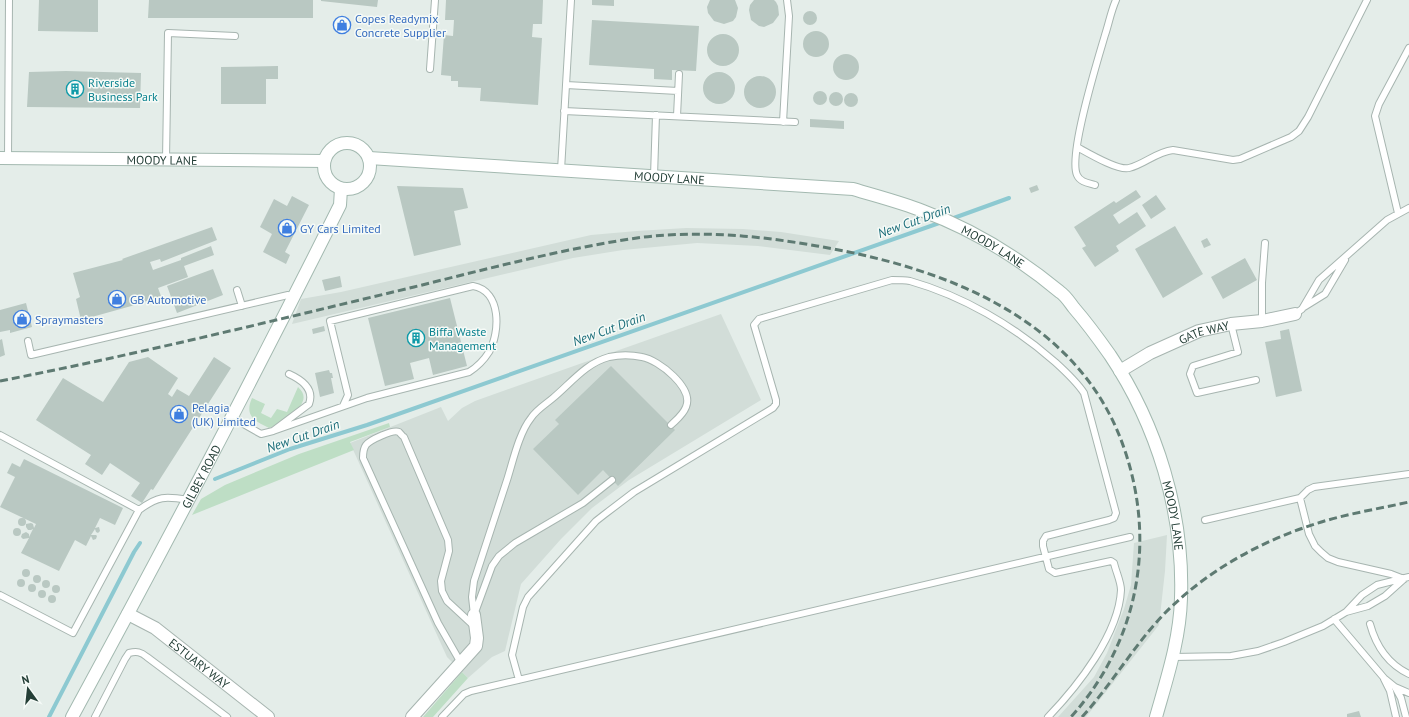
<svg xmlns="http://www.w3.org/2000/svg" width="1409" height="717" font-family="'PT Sans',sans-serif">
  <style>
    .built { fill: #d2ddd8 }
    .green { fill: #bedec5 }
    .lines { fill: none; stroke-linecap: round; stroke-linejoin: round }
    .stream { stroke: #8dc9d1; stroke-width: 4 }
    .building { fill: #b9c8c2 }
    .lane-casing { stroke: #a7b5b0; stroke-width: 8 }
    .street-casing { stroke: #a7b5b0; stroke-width: 14 }
    .secondary-casing { stroke: #a3b9b0; stroke-width: 14 }
    .lane { stroke: #fff; stroke-width: 6 }
    .street { stroke: #fff; stroke-width: 12 }
    .secondary { stroke: #fff; stroke-width: 12 }
    .rail { stroke: #5e7a72; stroke-width: 3; stroke-dasharray: 8 4; stroke-linecap: butt }
    .labels { text-anchor: middle; dominant-baseline: central; stroke-width: 3; stroke-linejoin: round; paint-order: stroke }
    .shop-label { font-size: 12px; fill: #366cbe; stroke: #f5faf7; text-anchor: start }
    .culture-label { font-size: 12px; fill: #0d838f; stroke: #f5faf7; text-anchor: start }
    .street-label { font-size: 12px; fill: #243f37; stroke: #f5faf7 }
    .water-label { font-size: 13px; font-style: italic; fill: #1e6f7b; stroke: #f5faf7 }
  </style>
  <rect width="100%" height="100%" fill="#e4ede9"/>
  <path class="built" d="M686 228 743 229 781 232 839 241 830 255 758 246 697 243 623 250 573 258 292 324 301 299 341 292 591 235 637 231Z
    M721 314 761 400 629 480 592 508 561 539 521 584 505 651 492 657 468 678 447 657 350 443 441 407 448 421 462 408 475 401Z
    M1167 535 1165 571 1159 625 1086 717H1058L1094 677 1107 653 1124 609 1131 585 1134 543Z"/>
  <path class="green" d="M298 387C316 403 286 417 274 426L269 428C255 421 244 416 252 398L265 404 261 413 271 418 277 409 287 412Z
    M389 423 390 427 350 442 354 450 192 515 201 499 225 485 299 454Z
    M462 672 468 678 433 717H423Z"/>
  <g class="lines">
    <path class="stream" d="M951 219 1009 198
      M215 479 290 449 367 425 942 222
      M49 717 134 552 140 543"/>
  </g>
  <path class="building" d="M39 0H98V32L38 31Z
    M149 0H313V18H148Z
    M321 0H378L377 7 321 1Z
    M446 0H543L542 24H533L532 37 542 38 538 105 480 101 481 88 458 87V81H451V76L441 75 444 35 453 36 454 20H445Z
    M592 0H614V6L592 5Z
    M710 0H735L738 8 736 17 733 21 724 24 714 21 708 13 707 7Z
    M754 0H774L776 2 778 6 779 15 773 23 764 27 759 26 751 20 749 10 750 5Z
    M803 18a7 7 0 1 1 14 0a7 7 0 1 1-14 0Z
    M592 20 699 26 696 71 672 70V80L654 79V69L589 65Z
    M803 44a13 13 0 1 1 26 0a13 13 0 1 1-26 0Z
    M707 50a16 16 0 1 1 32 0a16 16 0 1 1-32 0Z
    M833 67a13 13 0 1 1 26 0a13 13 0 1 1-26 0Z
    M278 66V79H266V104H221V67Z
    M66 71 141 73 140 108 27 107 29 72Z
    M703 88a16 16 0 1 1 32 0a16 16 0 1 1-32 0Z
    M744 92a16 16 0 1 1 32 0a16 16 0 1 1-32 0Z
    M813 98a7 7 0 1 1 14 0a7 7 0 1 1-14 0Z
    M829 99a7 7 0 1 1 14 0a7 7 0 1 1-14 0Z
    M844 100a7 7 0 1 1 14 0a7 7 0 1 1-14 0Z
    M810 119 844 121V129L810 127Z
    M1037 185 1039 190 1031 193 1029 188Z
    M397 186 463 188 468 208 454 211 461 245 414 256Z
    M1136 190 1141 197 1113 215 1119 224 1137 212 1146 226 1116 246 1119 251 1095 267 1082 248 1086 246 1074 227 1114 201 1116 203Z
    M1156 195 1166 209 1151 219 1142 205Z
    M292 196 309 205 285 252 290 255 286 264 263 252 272 234 260 227 274 199 287 206Z
    M1175 226 1203 274 1163 298 1135 249Z
    M212 227 217 240 161 262 160 259 150 262 153 270 181 260V258L211 246 214 255 184 266 188 277 158 288 161 296 135 305 81 320 76 299 80 297 73 273 123 260 122 259Z
    M1207 238 1211 245 1204 248 1201 241Z
    M1245 258 1257 280 1223 299 1211 277Z
    M213 269 223 295 177 313 167 286Z
    M340 276 342 287 325 291 322 280Z
    M450 298 467 366 433 375 429 358 410 363 414 379 385 386 368 318Z
    M26 303 32 327 10 333V330L0 332V310Z
    M324 326 325 331 313 334 312 329Z
    M1289 329 1302 391 1276 397 1265 342 1281 339 1280 331Z
    M2 339 5 355 0 357V340Z
    M148 357 178 378 168 394 172 397 177 389 189 396 214 357 231 368 153 490 151 489 142 503 131 496 140 483 110 463 102 475 85 464 91 455 36 420 63 378 103 402 129 362Z
    M611 366 675 430 618 486 603 470 578 495 533 449 559 424 555 420Z
    M329 370 330 373H332L333 378H331L334 393 320 397 315 373Z
    M24 459 123 508 115 525 100 518 95 528 99 527 100 531 98 533 96 532 95 529 91 535H96L97 536 96 539 93 540 91 536 86 546 75 540 59 571 21 553 29 538 23 539 21 537 22 534 26 532 29 534V537L33 529 31 530H28L26 527V524L31 523 33 524 34 528 36 524 0 507 15 477 7 473 12 463 20 467Z
    M18 522a4 4 0 1 1 8 0a4 4 0 1 1-8 0Z
    M13 532a4 4 0 1 1 8 0a4 4 0 1 1-8 0Z
    M22 573a4 4 0 1 1 8 0a4 4 0 1 1-8 0Z
    M33 579a4 4 0 1 1 8 0a4 4 0 1 1-8 0Z
    M17 583a4 4 0 1 1 8 0a4 4 0 1 1-8 0Z
    M42 584a4 4 0 1 1 8 0a4 4 0 1 1-8 0Z
    M28 588a4 4 0 1 1 8 0a4 4 0 1 1-8 0Z
    M52 589a4 4 0 1 1 8 0a4 4 0 1 1-8 0Z
    M38 594a4 4 0 1 1 8 0a4 4 0 1 1-8 0Z
    M48 599a4 4 0 1 1 8 0a4 4 0 1 1-8 0Z
    M1359 711 1361 717H1347V714Z"/>
  <g class="lines">
    <defs>
      <path id="lane" d="M430 69 435 0
        M566 85 678 91
        M564 111 795 122
        M677 116 679 74
        M783 122 789 16 787 0
        M1077 147C1088 153 1118 171 1129 168 1145 164 1156 152 1173 150L1233 160 1240 159 1291 137 1299 131 1308 117 1367 0
        M8 158 9 0
        M166 160 168 33 235 36
        M561 170 571 0
        M654 176 656 115
        M1095 185C1088 183 1080 182 1077 175 1068 155 1098 59 1105 35 1109 23 1111 11 1116 0
        M1398 213 1375 116 1379 104 1409 48
        M237 290 242 306
        M1304 307 1325 294 1345 260
        M1295 314 1302 309 1319 280 1387 220 1409 208
        M1262 321V283L1265 243
        M1231 324 1238 352 1193 366 1190 374 1197 393 1256 380
        M28 341 31 355 288 295 294 298
        M231 417 261 434 273 431 309 404C315 388 300 379 289 374
        M273 431 367 398 469 372C477 367 484 360 489 352 500 333 502 291 473 286L330 321 348 395 343 406
        M0 435 139 510
        M612 480 583 503 515 543 499 556 492 566 474 615 472 597 474 581C485 547 496 513 507 480 513 461 519 433 531 418 536 410 546 404 553 398 571 383 586 363 609 357 619 355 632 355 642 357 659 360 694 388 686 407 683 415 676 420 671 425
        M1300 498 1309 534 1315 546 1321 552 1328 558 1338 562 1391 574 1404 579
        M1205 520 1300 498 1308 490 1314 487 1409 474
        M0 595 73 633 139 510C158 496 165 496 188 500
        M1346 612 1362 595 1377 585 1409 577
        M1334 619 1384 678 1395 687 1409 693
        M1370 624C1376 646 1388 664 1409 674
        M1173 657 1231 656 1258 651 1284 642 1323 626 1346 612 1368 606 1385 596 1404 579
        M461 663 438 623 363 458C363 453 363 449 366 445 370 440 393 429 399 432 400 433 403 437 404 437L448 540 449 551 441 581 442 591 447 601 474 626
        M1384 679 1390 691 1396 717
        M519 680 512 655 523 607 528 597 596 521 605 514 634 492 773 408 776 404V400L754 325 759 319 892 280C898 280 904 280 910 281 963 296 1014 326 1055 362 1066 372 1076 381 1084 393L1116 513 1114 518 1109 520 1046 536 1043 541V546L1049 569 1055 573 1111 561 1114 563C1116 572 1121 582 1121 590 1119 634 1077 687 1048 717
        M1395 687 1401 698 1406 717
        M95 717 125 659 129 653C137 651 141 652 147 657L227 717
        M442 717 464 694 471 691 1130 537"/>
      <g id="street">
        <path id="s1" d="M1120 371 1150 353 1199 331 1231 324 1262 321 1295 314"/>
        <path id="s2" d="M128 614 155 628 268 717"/>
        <path d="M412 717 476 646 477 638 474 615"/>
      </g>
      <g id="secondary">
        <circle cx="347" cy="166" r="23"/>
        <path id="s3" d="M0 158 324 161"/>
        <path id="s4" d="M369 158 853 189C876 196 900 202 923 211 972 229 1020 259 1060 292 1066 296 1070 303 1074 308 1087 323 1098 338 1110 355 1157 425 1184 513 1181 598 1180 639 1167 678 1156 717"/>
        <path id="s5" d="M72 717C164 548 254 377 340 205L341 189"/>
      </g>
    </defs>
    <use href="#lane" class="lane-casing"/>
    <use href="#street" class="street-casing"/>
    <use href="#secondary" class="secondary-casing"/>
    <use href="#lane" class="lane"/>
    <use href="#street" class="street"/>
    <use href="#secondary" class="secondary"/>
    <path class="rail" d="M0 381C139 354 276 320 414 287 466 274 517 261 569 250 601 244 634 237 666 235 717 232 767 237 817 246 942 267 1079 317 1124 448 1157 543 1138 642 1071 717
      M1082 717C1112 684 1134 645 1165 613 1207 571 1259 542 1315 524 1345 514 1378 509 1409 502"/>
  </g>
  <defs>
    <symbol id="shop-ring" viewBox="-11 -11 22 22"><circle r="9.5" fill="#f5faf7" stroke="#3f7fe0" stroke-width="1.5"/><path d="M-5-2.5h2.3a2.7 3.5 0 0 1 5.4 0H5L5.5 6h-11ZM-1.5-2.5h3a1.5 2.3 0 0 0-3 0Z" fill="#3f7fe0"/></symbol>
    <symbol id="building-ring" viewBox="-11 -11 22 22"><circle r="9.5" fill="#f5faf7" stroke="#0f9aa8" stroke-width="1.5"/><path d="M-4-6H4V6H1V3H-1V6H-4ZM-2.5-4.3h1.7v1.8h-1.7ZM.8-4.3h1.7v1.8H.8ZM-2.5-1h1.7V.8h-1.7ZM.8-1h1.7V.8H.8Z" fill="#0f9aa8"/></symbol>
  </defs>
  <g fill-rule="evenodd">
    <use href="#shop-ring" x="332" y="15" width="20" height="20"/>
    <use href="#building-ring" x="65" y="79" width="20" height="20"/>
    <use href="#shop-ring" x="277" y="218" width="20" height="20"/>
    <use href="#shop-ring" x="107" y="289" width="20" height="20"/>
    <use href="#shop-ring" x="12" y="309" width="20" height="20"/>
    <use href="#building-ring" x="406" y="328" width="20" height="20"/>
    <use href="#shop-ring" x="169" y="404" width="20" height="20"/>
  </g>
  <g class="labels">
    <g class="shop-label">
      <text x="355" y="18">Copes Readymix<tspan x="355" dy="14">Concrete Supplier</tspan></text>
      <text x="300" y="228">GY Cars Limited</text>
      <text x="130" y="299">GB Automotive</text>
      <text x="35" y="319">Spraymasters</text>
      <text x="192" y="407">Pelagia<tspan x="192" dy="14">(UK) Limited</tspan></text>
    </g>
    <g class="culture-label">
      <text x="88" y="82">Riverside<tspan x="88" dy="14">Business Park</tspan></text>
      <text x="429" y="331">Biffa Waste<tspan x="429" dy="14">Management</tspan></text>
    </g>
    <g class="street-label">
      <text stroke="none"><textPath href="#s3" startOffset="162">MOODY LANE</textPath></text>
      <text stroke="none"><textPath href="#s4" startOffset="301">MOODY LANE</textPath></text>
      <text stroke="none"><textPath href="#s4" startOffset="637">MOODY LANE</textPath></text>
      <text stroke="none"><textPath href="#s1" startOffset="93">GATE WAY</textPath></text>
      <text stroke="none"><textPath href="#s5" startOffset="273">GILBEY ROAD</textPath></text>
      <text stroke="none"><textPath href="#s4" startOffset="973">MOODY LANE</textPath></text>
      <text stroke="none"><textPath href="#s2" startOffset="87">ESTUARY WAY</textPath></text>
    </g>
    <g class="water-label">
      <text transform="translate(914 221) rotate(-20)">New Cut Drain</text>
      <text transform="translate(609 329) rotate(-20)">New Cut Drain</text>
      <text transform="translate(303 436) rotate(-19)">New Cut Drain</text>
    </g>
  </g>
  <g transform="translate(28 689) rotate(345)" stroke="#f5faf7" stroke-width="3" paint-order="stroke">
  <path d="M0-3L7 15L0 10L-7 15Z" fill="#243f37"/>
  <text y="-6" font-size="11" font-weight="bold" text-anchor="middle" fill="#243f37">N</text>
  </g>
</svg>
